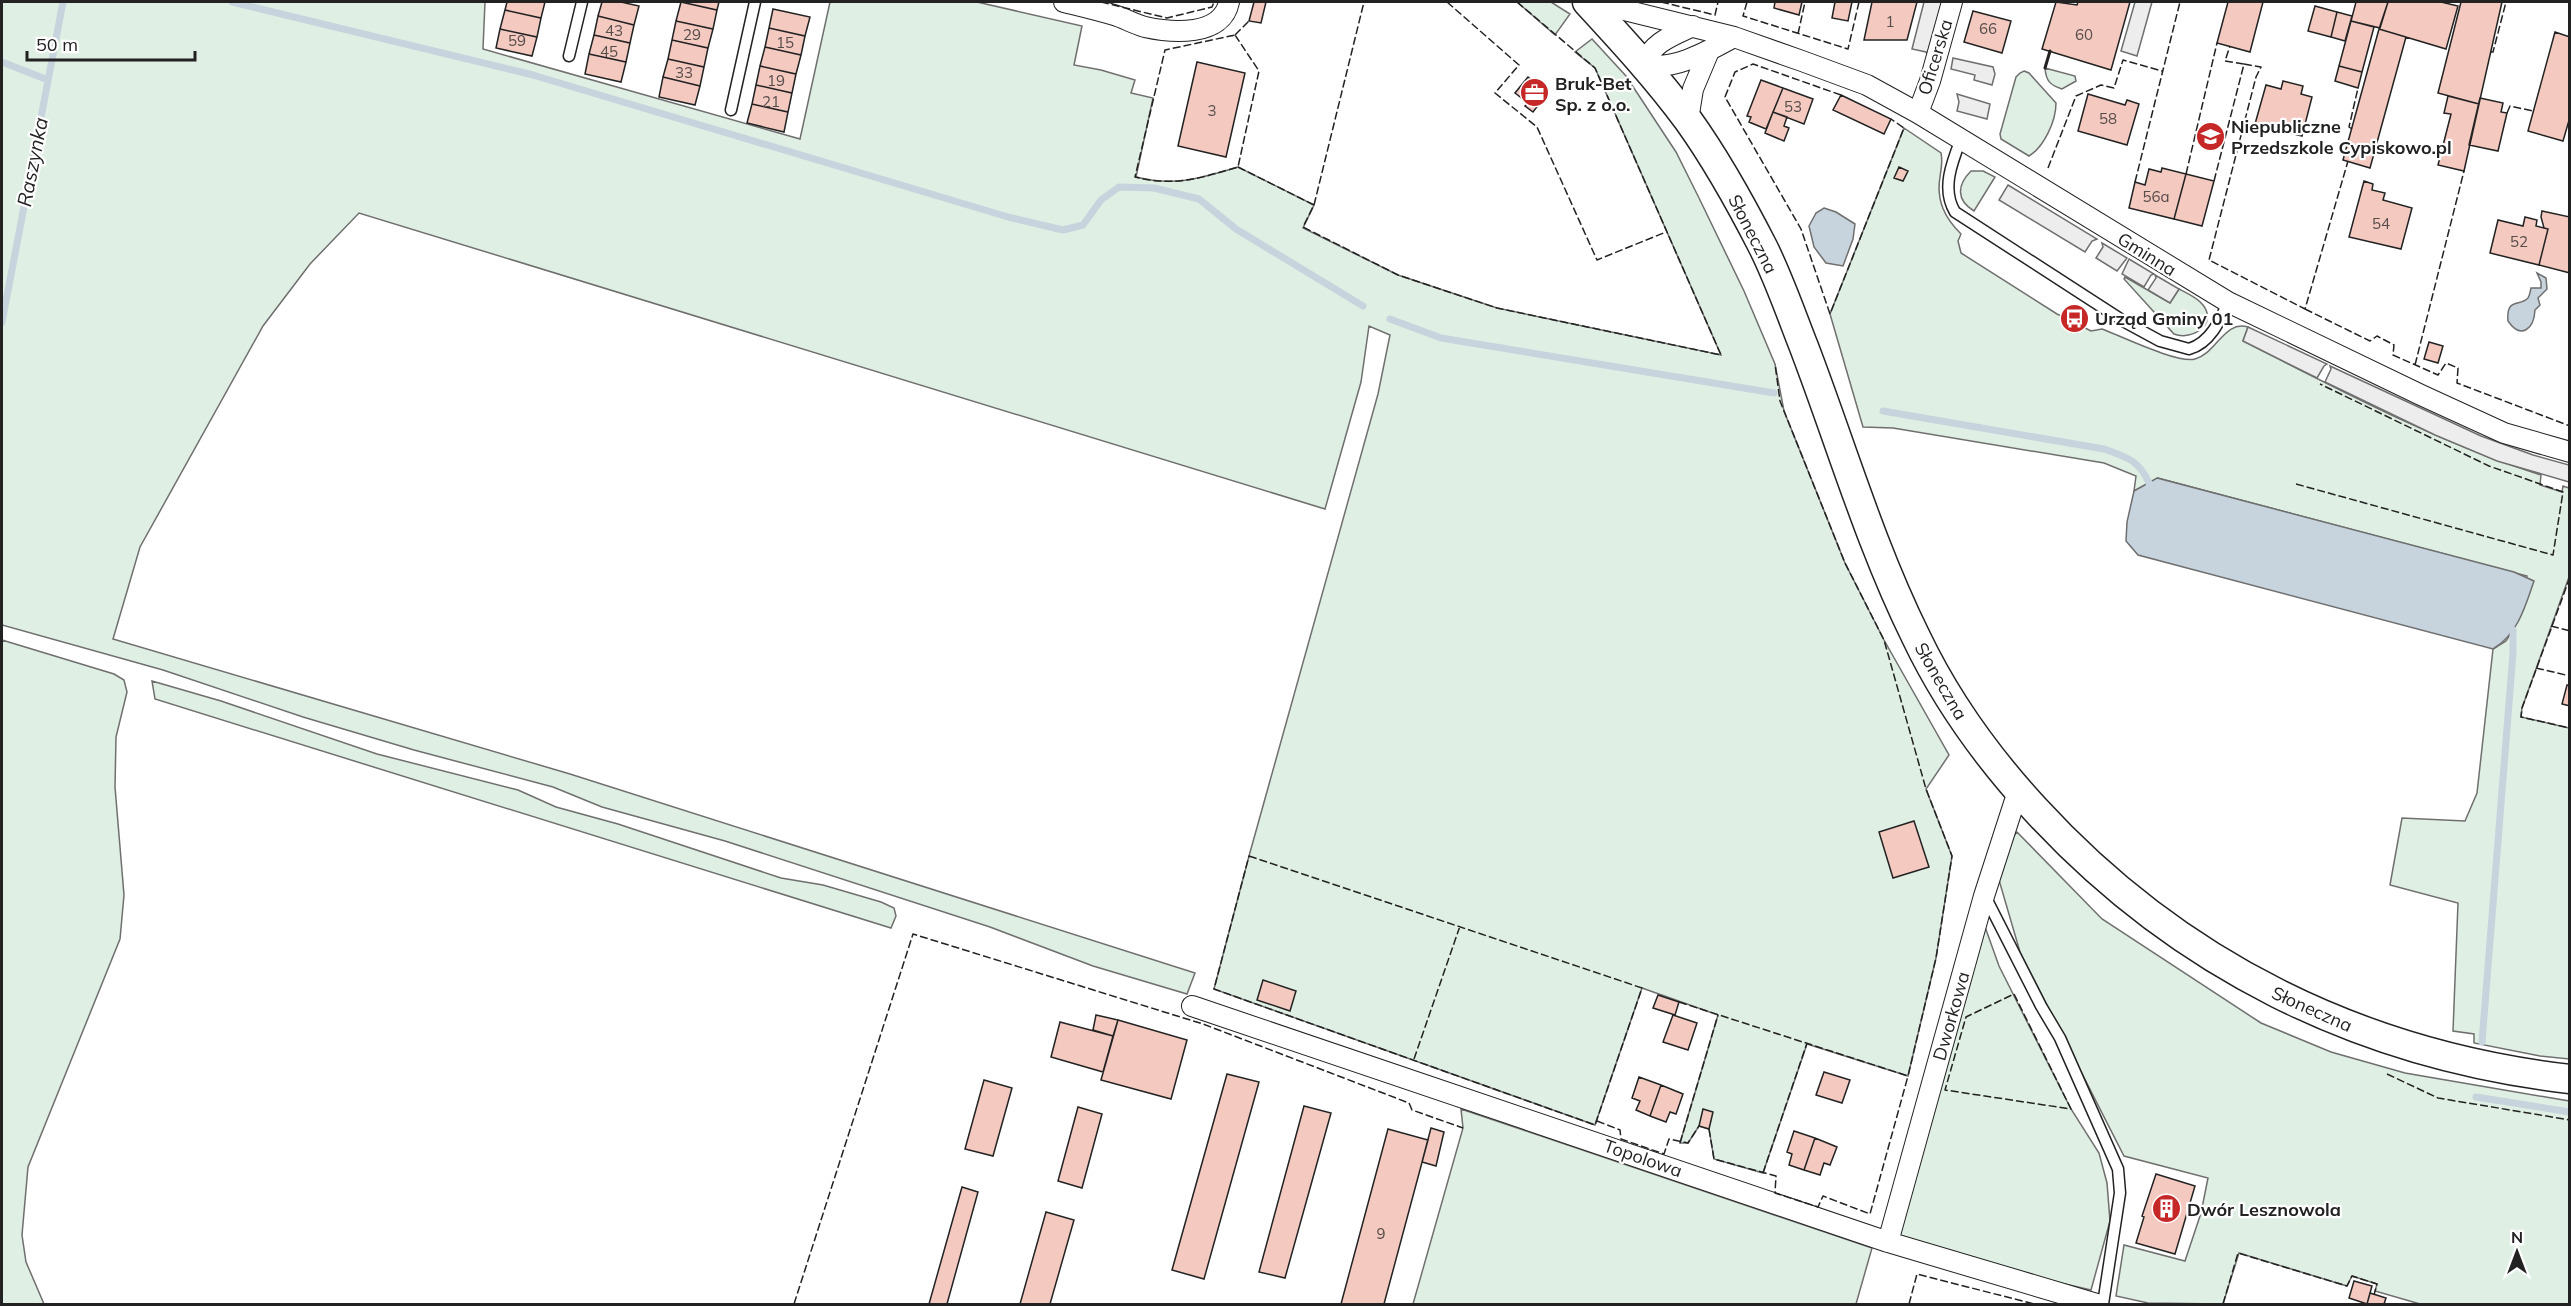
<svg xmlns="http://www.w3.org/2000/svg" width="2571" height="1306" font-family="Mulish,sans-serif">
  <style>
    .green { fill: #e0efe3; stroke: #6f6f6f; stroke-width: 1.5 }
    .parking { fill: #ededed; stroke: #6f6f6f; stroke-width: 1.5 }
    .water { fill: #c7d3dd; stroke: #6f6f6f; stroke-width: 1.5 }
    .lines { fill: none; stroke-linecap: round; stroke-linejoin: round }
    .stream { stroke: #c7d3dd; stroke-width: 7 }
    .building { fill: #f3c9c0; stroke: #222; stroke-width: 1.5 }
    .lane-casing { stroke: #222; stroke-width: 13 }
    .street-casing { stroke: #222; stroke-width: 22 }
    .secondary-casing { stroke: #222; stroke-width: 31 }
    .lane { stroke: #fff; stroke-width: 10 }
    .street { stroke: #fff; stroke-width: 20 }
    .secondary { stroke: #fff; stroke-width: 28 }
    .fence { stroke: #222; stroke-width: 1.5; stroke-dasharray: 8 3; stroke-linecap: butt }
    .wall { stroke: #222; stroke-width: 3 }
    .labels { text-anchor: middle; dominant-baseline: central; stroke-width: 4.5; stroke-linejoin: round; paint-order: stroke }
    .number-label { font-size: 15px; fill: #564c4a }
    .street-label { font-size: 18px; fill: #222; stroke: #fff }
    .poi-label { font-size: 18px; font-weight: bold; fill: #222; stroke: #fff; text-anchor: start }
    .water-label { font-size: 20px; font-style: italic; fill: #222; stroke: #fff }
  </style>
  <rect width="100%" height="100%" fill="#fff"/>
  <path class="green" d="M2 2H485L483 49 800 139 830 2H977L1082 26 1074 65 1101 70 1135 80 1131 93 1153 98 1136 177C1175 187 1201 178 1238 167L1314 205 1303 228 1398 275 1497 308 1721 355 1595 68 1575 52 1592 39 1626 76 1676 152 1699 198 1744 291 1775 364 1784 411 1845 563 1884 640 1949 755 1926 789 1952 856 1936 958 1908 1076 1807 1044 1763 1173 1714 1159 1709 1129 1699 1126 1688 1143H1680L1718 1015 1642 988 1595 1125 1214 989 1249 856 1378 394 1390 335 1369 326 1361 382 1325 509 359 213 310 264 263 326 140 547 113 639 570 774 1195 973 1187 994 1093 966 990 927 725 841 602 807 553 787 414 750 303 717 163 670 2 625Z
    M1517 2H1551L1570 14 1555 35Z
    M2045 68 2075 76 2076 81 2062 89C2050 85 2046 81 2045 68Z
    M2024 71 2029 73 2056 103C2056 121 2044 147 2029 156L2001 139 2000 134 2016 77 2020 73Z
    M1904 128 1941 153C1943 163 1941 168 1940 177 1936 201 1945 218 1961 234L1958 241 1961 253 2057 314 2091 331 2102 329C2121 336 2178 364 2195 359 2217 353 2224 320 2248 327L2243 341C2340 390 2437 442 2541 475L2540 485 2562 492 2563 486 2569 488V577L2522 708 2521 717 2569 728V1059L2540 1056 2474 1043V1034L2453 1031 2458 903 2390 885 2402 818 2465 821 2477 793 2493 649 2506 641 2513 630 2527 576 2158 478 2134 491 2136 476 2104 463 1893 428 1863 427 1830 314Z
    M1971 171H1983L1995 177 1974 211C1956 200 1957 185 1971 171Z
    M2125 277 2170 303 2179 289C2187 293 2198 298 2203 305 2218 324 2192 341 2174 334L2124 279Z
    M2 640 114 674 124 680 127 692 116 737 115 787 124 895 120 939 28 1167 22 1235 26 1262 44 1304H2Z
    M152 681 221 701 377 754 518 790 556 807 618 824 781 878 823 885 881 902 894 908 896 916 891 928 155 699Z
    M2017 832 2102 919 2261 1023 2331 1052 2405 1073 2569 1101V1304H2420L2375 1291 2377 1284 2352 1276 2347 1286 2239 1253 2223 1304 2148 1303 2116 1296 2124 1245 2185 1261 2201 1213 2208 1178 2124 1156 2020 952 1999 880 2006 845Z
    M1984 924 1999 966 2071 1109 2099 1153 2107 1183 2110 1221 2091 1290 2052 1281 1899 1237Z
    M1461 1109 1872 1248 1856 1304H1413L1463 1128Z"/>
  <path class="parking" d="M1924 2H1942L1928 55 1926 52 1912 49Z
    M2135 2H2152L2137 56 2121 51Z
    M1953 58 1993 67 1995 74 1992 85 1974 80 1975 75 1951 69Z
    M1957 94 1990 104 1987 119 1957 111 1959 102Z
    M2008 185 2097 239 2092 241 2085 252 1999 200Z
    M2102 243 2127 258 2117 271 2096 258 2103 247Z
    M2129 259 2154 274 2151 275 2144 287 2122 274Z
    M2155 275 2179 289 2170 303 2148 290 2156 278Z
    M2248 327 2327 364 2324 366 2317 378 2243 341Z
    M2330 366 2481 436 2533 455 2569 465V482L2497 461 2435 435 2325 382 2331 369Z"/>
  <path class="water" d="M1824 208 1836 212 1855 224 1853 239 1843 266 1826 263 1814 247 1809 226 1816 213Z
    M2537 273 2546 278 2547 289 2538 298 2540 305 2535 310C2534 329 2521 340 2508 321 2506 297 2520 307 2528 298 2530 295 2530 292 2531 288H2541V282Z
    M2157 478 2514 572 2534 581C2525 607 2518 634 2493 649L2138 555 2126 541 2127 522 2134 491Z"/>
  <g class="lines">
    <path class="stream" d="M232 2 533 75 1008 217 1063 230 1083 225 1101 200 1119 187 1154 188 1199 199 1236 229 1363 306
      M2 62 48 80
      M1390 319 1441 338 1774 393
      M2 322 63 2
      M1883 411 2104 449C2126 457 2139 460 2149 483
      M2482 1042 2513 653V630
      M2476 1097 2570 1112"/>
  </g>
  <path class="building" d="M507 2H545L541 18 505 10Z
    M602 2H621L639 6 634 25 598 16Z
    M681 2H719L717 10Z
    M681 2 717 10 713 29 676 21Z
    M1254 2H1266L1261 23 1249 21Z
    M1775 2H1802L1799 15 1774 8Z
    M1835 2H1852L1848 21 1832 18Z
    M1872 2H1917L1907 40H1864Z
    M2056 2 2077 5 2078 2H2130L2111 70 2042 49Z
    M2228 2H2263L2250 52 2217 43Z
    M2356 2H2388L2380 28 2351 21Z
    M2388 2H2441L2458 6 2446 49 2379 29Z
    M2461 2H2502L2479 104 2438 93Z
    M2315 6 2337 12 2331 37 2308 31Z
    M773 9 810 17 805 36 769 28Z
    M505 10 541 18 537 37 500 29Z
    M1973 11 2011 21 2002 53 1964 42Z
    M2337 12 2352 16 2345 41 2331 37Z
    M598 16 634 25 630 43 594 35Z
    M676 21 713 29 708 48 672 40Z
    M2351 21 2374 27 2362 72 2339 66Z
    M769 28 805 36 801 55 765 47Z
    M500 29 537 37 532 56 496 48Z
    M2379 29 2406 37 2370 168 2343 160Z
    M2555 32 2570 37V117L2563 141 2528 131Z
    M594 35 630 43 626 62 589 54Z
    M672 40 708 48 704 67 668 59Z
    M765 47 801 55 796 74 760 66Z
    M589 54 626 62 621 82 585 74Z
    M668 59 704 67 700 86 663 77Z
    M1197 62 1245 73 1226 157 1178 146Z
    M760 66 796 74 792 93 756 85Z
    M2339 66 2362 72 2358 88 2335 81Z
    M663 77 700 86 695 105 659 97Z
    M1528 77 1542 88 1540 91 1546 95 1533 112 1525 106 1528 103 1515 93Z
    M1761 80 1783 88 1766 129 1749 122 1751 117 1747 116Z
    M2283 81 2303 86 2301 94 2312 97 2302 136 2255 124 2266 85 2281 89Z
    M756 85 792 93 788 112 752 104Z
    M1783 88 1813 99 1804 124 1773 112Z
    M2088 94 2125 105 2127 100 2139 104 2127 145 2078 131Z
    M1841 95 1891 119 1884 134 1833 110Z
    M2448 96 2479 104 2464 171 2438 165 2451 114 2444 113Z
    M2480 98 2503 103 2501 112 2507 113 2498 151 2469 145Z
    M752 104 788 112 784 132 747 123Z
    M1773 112 1787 117 1784 126 1789 128 1784 141 1765 133Z
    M1899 167 1908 171 1903 181 1894 178Z
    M2162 168 2186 174 2174 219 2129 208 2135 182 2145 185 2149 169 2161 172Z
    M2186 174 2214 181 2202 226 2174 219Z
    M2364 181 2373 184 2372 190 2385 193 2383 200 2412 208 2401 249 2349 237Z
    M2542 211 2570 217V273L2539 265 2548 229 2544 228 2541 217Z
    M2525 217 2537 220 2536 226 2548 229 2539 265 2490 253 2498 220 2523 226Z
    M2429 342 2443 346 2438 363 2424 359Z
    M2567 685H2570V706L2562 704Z
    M1914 821 1929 867 1893 878 1879 832Z
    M1263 980 1296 991 1290 1011 1257 1000Z
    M1658 995 1679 1002 1675 1015 1653 1008Z
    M1096 1015 1118 1020 1113 1036 1093 1030Z
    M1673 1015 1697 1023 1688 1050 1663 1042Z
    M1118 1020 1187 1040 1171 1099 1101 1080Z
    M1060 1022 1113 1036 1103 1072 1051 1057Z
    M1824 1072 1850 1080 1842 1103 1816 1095Z
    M1227 1074 1259 1082 1204 1279 1172 1270Z
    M1639 1077 1661 1085 1650 1116 1636 1110 1640 1101 1632 1098Z
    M984 1080 1012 1088 993 1156 965 1149Z
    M1661 1085 1683 1094 1676 1114 1670 1112 1666 1122 1650 1116Z
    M1304 1106 1331 1113 1285 1278 1259 1272Z
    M1078 1107 1102 1114 1082 1188 1058 1181Z
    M1703 1109 1713 1112 1709 1129 1699 1126Z
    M1431 1128 1444 1132 1436 1166 1422 1162Z
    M1388 1129 1428 1140 1384 1304H1341Z
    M1794 1131 1815 1138 1804 1170 1789 1165 1792 1154 1787 1152Z
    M1815 1138 1837 1147 1830 1165 1824 1163 1820 1175 1804 1170Z
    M2156 1174 2195 1186 2175 1254 2136 1243 2144 1217 2142 1216Z
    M962 1187 978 1192 947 1304H929Z
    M1046 1212 1074 1220 1050 1304H1020Z
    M2354 1281 2372 1286 2367 1304 2349 1298Z
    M2370 1293 2386 1298 2384 1304H2367Z"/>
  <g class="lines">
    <defs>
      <path id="lane" d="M569 56 582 2
        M731 110 755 2
        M1961 139C1952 162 1941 189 1955 212L2125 322 2160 341 2189 349C2210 343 2220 321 2228 302
        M1985 896 2041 1006 2060 1038 2118 1169 2120 1193 2103 1304"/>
      <path id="street" d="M1064 2C1080 6 1097 10 1114 15 1124 18 1134 24 1145 27 1172 33 1222 37 1229 2
        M1592 2 1734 37 1802 61 1867 85 1918 113 2228 302 2421 395 2504 433 2570 452
        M1693 26C1674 35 1652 42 1644 64 1673 72 1708 51 1734 37
        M1918 113 1930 81 1952 2
        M1688 120 1693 89 1709 51
        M1192 1006 1888 1242 2097 1304
        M1888 1242 1984 896 2018 791"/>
      <path id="secondary" d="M1587 2C1622 40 1657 78 1688 120 1716 159 1741 204 1763 247 1779 279 1791 314 1804 347 1841 444 1870 544 1916 637 1946 700 1987 757 2035 809 2177 964 2360 1055 2570 1079"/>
    </defs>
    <use href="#lane" class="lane-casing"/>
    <use href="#street" class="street-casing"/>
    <use href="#secondary" class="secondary-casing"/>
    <use href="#lane" class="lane"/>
    <use href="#street" class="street"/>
    <use href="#secondary" class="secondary"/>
    <path class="fence" d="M1101 2 1167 18 1212 7 1214 2
      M1447 2 1519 65 1495 93 1537 127 1597 260 1666 232
      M1661 2 1715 15 1718 2
      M1747 2 1743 16 1848 49 1859 2
      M1798 34 1805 2
      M1235 35 1259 71 1238 167C1200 178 1176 187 1135 177L1165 50Z
      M1235 35 1249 21
      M2490 52H2493L2506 2
      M2244 64 2261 67 2256 77 2209 260 2305 309 2348 161
      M1841 95 1753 64 1735 72 1725 97 1801 229 1830 314 1904 128 1891 119
      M2507 113 2510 106 2533 111
      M2352 129 2349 127 2358 88
      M1238 167 1314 205 1303 227 1398 275 1497 308 1721 355 1595 68 1517 2
      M2048 168 2076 96 2101 85 2114 88 2123 60 2162 71
      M2186 174 2217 43
      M2214 181 2244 64 2225 61 2230 46
      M2135 182 2180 2
      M1314 205 1364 2
      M2305 309 2370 341 2377 336 2394 345 2393 355 2438 375 2446 363 2458 368 2457 383 2570 426
      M2415 365 2464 171
      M2296 484 2553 555 2563 492 2489 466 2320 384
      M2570 577 2522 708 2521 717 2570 728
      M2551 626 2570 631
      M2536 668 2570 676
      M1249 856 1642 988 1595 1125 1214 989Z
      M2014 994 2071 1109 1945 1090 1966 1017Z
      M1679 1002 1908 1076 1936 958 1952 856 1926 789 1884 640 1845 563 1780 401 1775 364
      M1414 1059 1460 926
      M2387 1074 2438 1098 2570 1120
      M1597 1121 1620 1130 1621 1139 1664 1154 1669 1139 1688 1143 1699 1126
      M1709 1129 1714 1159 1776 1176 1775 1193 1818 1207 1823 1196 1870 1214 1908 1076
      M1680 1143 1718 1015
      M1763 1173 1807 1043
      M794 1304 913 934 1203 1024 1409 1103 1412 1110 1463 1128
      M1909 1304 1917 1274 2034 1304
      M2223 1304 2238 1253 2347 1286 2352 1276 2377 1284 2374 1295"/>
    <path class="wall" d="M2045 68 2050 51"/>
  </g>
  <defs>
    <symbol id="office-disc" viewBox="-11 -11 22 22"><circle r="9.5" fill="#c62828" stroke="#fff"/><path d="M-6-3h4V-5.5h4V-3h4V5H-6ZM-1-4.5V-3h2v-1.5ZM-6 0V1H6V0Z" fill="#fff"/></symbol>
    <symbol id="school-disc" viewBox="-11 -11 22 22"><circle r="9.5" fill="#c62828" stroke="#fff"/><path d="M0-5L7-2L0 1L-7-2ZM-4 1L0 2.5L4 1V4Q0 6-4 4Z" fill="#fff"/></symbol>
    <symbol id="bus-disc" viewBox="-11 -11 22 22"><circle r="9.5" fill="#c62828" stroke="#fff"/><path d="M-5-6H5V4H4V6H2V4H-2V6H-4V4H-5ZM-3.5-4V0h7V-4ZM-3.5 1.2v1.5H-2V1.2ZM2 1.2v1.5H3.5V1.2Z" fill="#fff"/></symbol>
    <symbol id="building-disc" viewBox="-11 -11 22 22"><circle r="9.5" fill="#c62828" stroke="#fff"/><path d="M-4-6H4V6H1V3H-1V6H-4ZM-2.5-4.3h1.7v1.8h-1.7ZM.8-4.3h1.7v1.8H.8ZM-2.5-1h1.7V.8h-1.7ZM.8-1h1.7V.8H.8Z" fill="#fff"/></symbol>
  </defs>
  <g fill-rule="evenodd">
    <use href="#office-disc" x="1518" y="76" width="33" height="33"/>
    <use href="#school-disc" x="2194" y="120" width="33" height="33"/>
    <use href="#bus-disc" x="2058" y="302" width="33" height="33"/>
    <use href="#building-disc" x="2150" y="1192" width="33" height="33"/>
  </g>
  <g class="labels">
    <g class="number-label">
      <text x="1890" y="21">1</text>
      <text x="1988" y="28">66</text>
      <text x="614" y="30">43</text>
      <text x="692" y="34">29</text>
      <text x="2084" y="34">60</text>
      <text x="517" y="40">59</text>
      <text x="785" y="42">15</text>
      <text x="609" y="51">45</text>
      <text x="684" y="72">33</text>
      <text x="776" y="80">19</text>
      <text x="771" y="101">21</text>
      <text x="1793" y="106">53</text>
      <text x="1212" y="110">3</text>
      <text x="2108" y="118">58</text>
      <text x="2156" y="196">56a</text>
      <text x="2381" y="223">54</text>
      <text x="2519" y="241">52</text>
      <text x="1381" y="1233">9</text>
    </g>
    <g class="street-label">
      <text transform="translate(1935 57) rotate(-73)">Oficerska</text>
      <text transform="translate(1753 234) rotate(63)">Słoneczna</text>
      <text transform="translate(2147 254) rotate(32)">Gminna</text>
      <text transform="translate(1941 681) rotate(60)">Słoneczna</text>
      <text transform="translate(2312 1009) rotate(24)">Słoneczna</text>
      <text transform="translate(1951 1016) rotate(-74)">Dworkowa</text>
      <text transform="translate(1643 1158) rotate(19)">Topolowa</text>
    </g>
    <g class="poi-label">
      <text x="1555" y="83">Bruk-Bet<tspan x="1555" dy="21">Sp. z o.o.</tspan></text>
      <text x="2231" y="126">Niepubliczne<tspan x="2231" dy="21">Przedszkole Cypiskowo.pl</tspan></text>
      <text x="2095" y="318">Urząd Gminy 01</text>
      <text x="2187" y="1209">Dwór Lesznowola</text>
    </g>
    <g class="water-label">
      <text transform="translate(32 162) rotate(-79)">Raszynka</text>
    </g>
  </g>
  <rect width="2571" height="1306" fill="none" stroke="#222222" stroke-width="6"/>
  <g transform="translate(2517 1252)" stroke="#ffffff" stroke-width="4.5" paint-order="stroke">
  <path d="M0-4.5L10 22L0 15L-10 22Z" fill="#222222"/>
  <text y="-9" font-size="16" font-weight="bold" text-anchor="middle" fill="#222222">N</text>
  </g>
  <path d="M27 51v9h168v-9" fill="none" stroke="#222222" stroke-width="3"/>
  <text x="36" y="51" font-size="18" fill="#222222" stroke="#ffffff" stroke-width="4.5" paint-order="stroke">50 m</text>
</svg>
